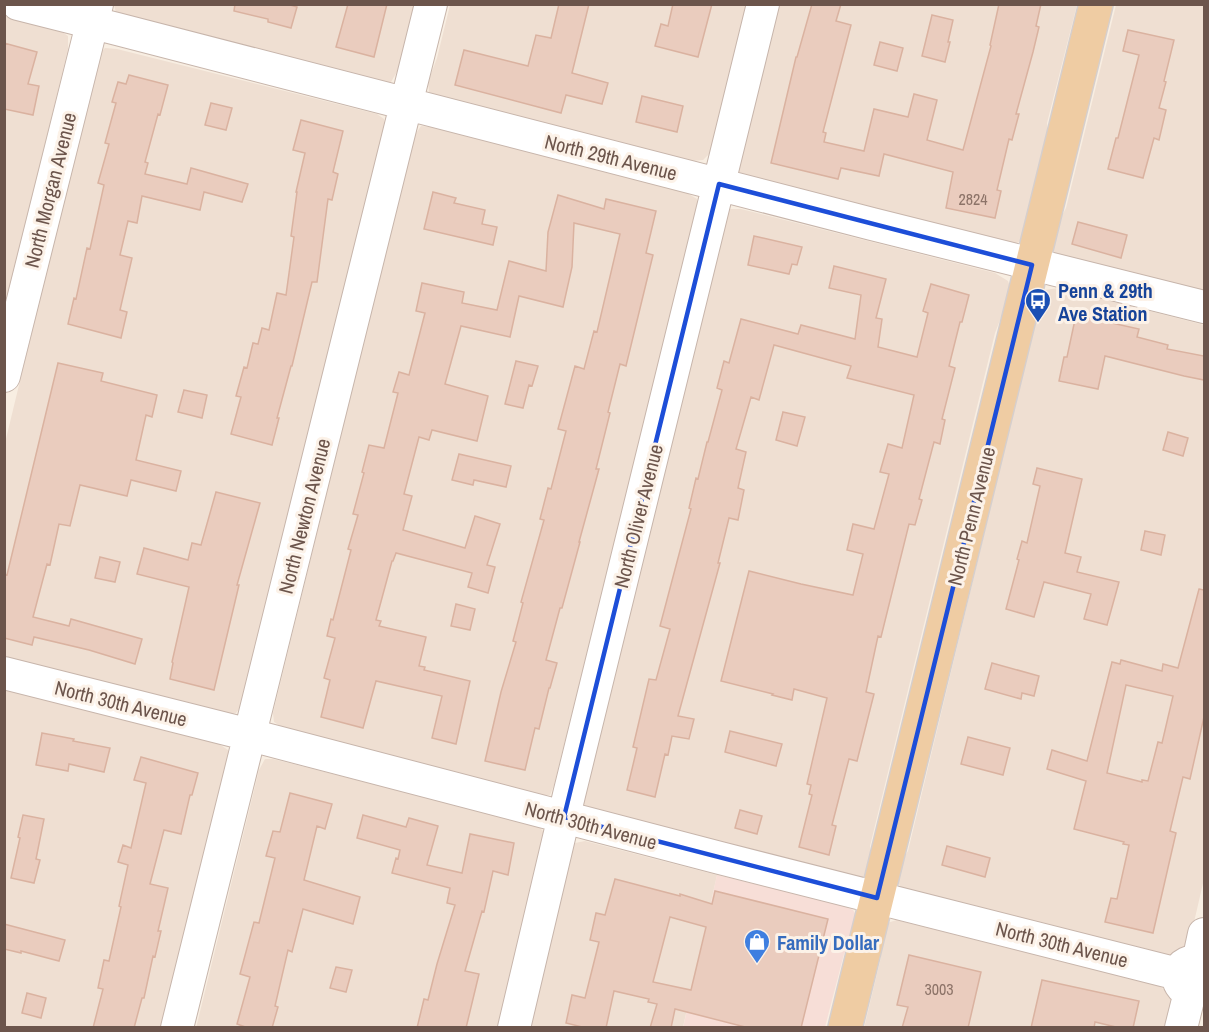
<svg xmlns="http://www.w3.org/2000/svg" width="1209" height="1032" font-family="'Archivo Narrow',sans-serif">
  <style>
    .residential { fill: #efdfd2 }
    .commercial { fill: #f7ded7 }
    .building { fill: #eaccbe; stroke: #dab2a0; stroke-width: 1.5; fill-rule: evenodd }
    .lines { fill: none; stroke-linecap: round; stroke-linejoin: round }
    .minor-casing { stroke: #c7b5ab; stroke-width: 34 }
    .major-casing { stroke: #d6cfcd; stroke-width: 36 }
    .minor { stroke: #fff; stroke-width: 32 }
    .major { stroke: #efcca3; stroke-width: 33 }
    .marked { fill: none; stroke: #1d4ed8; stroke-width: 4.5; stroke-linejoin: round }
    .labels { text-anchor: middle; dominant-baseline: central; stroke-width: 6; stroke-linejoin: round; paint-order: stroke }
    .number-label { font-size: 16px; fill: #8c7368 }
    .street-label { font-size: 20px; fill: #6c554c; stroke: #fcf2e8 }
    .transit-label { font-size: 20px; font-weight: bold; fill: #164399; stroke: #fcf2e8; text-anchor: start }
    .shop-label { font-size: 20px; font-weight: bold; fill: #366cbe; stroke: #fcf2e8; text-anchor: start }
  </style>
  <rect width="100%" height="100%" fill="#f8eee2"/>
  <path class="residential" d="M114 5H414L398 70 391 82 381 84 116 13Z
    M450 5H747L710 153 703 160 691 161 438 97 429 92 428 82 437 58Z
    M778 5H1077L1047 123 1049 147 1028 233 1019 242 1009 245 739 178 731 162Z
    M1116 5H1204V295L1055 255 1051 246 1054 231 1066 208Z
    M5 16 59 30 68 36V49L5 309Z
    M105 48 117 49 377 114 384 119 385 128 243 704 236 713 224 715 5 657V443L99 54Z
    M421 126 431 127 687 193 697 199V211L554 785 550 795H537L285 729 274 722 273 713 414 136Z
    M730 209H741L995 273 1008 281 1010 287 1009 297 995 333 870 846 871 861 868 873 864 878 856 880 592 812 584 806 580 800 723 218Z
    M1059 288 1204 325V879L1188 948 1171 957 901 888 898 882 897 869 908 851 1032 335 1038 294 1044 290Z
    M4 689 219 744 228 750 229 760 163 1027H5Z
    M265 759H273L529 823 540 828 545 833 500 1027 196 1028 259 770Z
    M585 841 717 875 683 1027 526 1028 570 850 575 843Z
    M897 920 1159 986 1171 994 1172 1006 1167 1027 864 1028 881 957 879 938 887 923Z"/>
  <path class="commercial" d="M717 875 842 905 853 910 857 917 855 934 844 954 825 1027 683 1028Z"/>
  <path class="building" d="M235 4H287L297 7 291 28 268 22V19L234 11Z
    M348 4H387L374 57 336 47Z
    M559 4H589L572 73 608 83 602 104 566 95 561 113 455 85 464 50 528 66 536 35 551 38Z
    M673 4H712L698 57 655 46 661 24 668 26Z
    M812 4H841L836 21 851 25 823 132 826 133 824 142 864 151 874 109 908 117 914 94 937 100 927 140 963 150 991 46 990 45 999 4H1041L1036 26 1039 27 1033 52 1016 114H1019L1012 140 1009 139 997 190 1001 191 995 218 946 208 953 172 884 154 879 176 841 168 838 179 771 163 796 57H797Z
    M932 15 953 20 948 42H950L945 62 922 56Z
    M1128 30 1174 40 1164 81 1166 82 1159 108 1166 110 1159 140 1154 138 1143 178 1108 169 1116 138H1118L1139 55 1123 51Z
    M880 42 903 48 897 71 874 65Z
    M4 43 37 52 28 84 39 86 33 115 4 109Z
    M129 75 168 85 160 115 158 114 145 162 148 163 145 174 187 184 191 168 248 184 242 202 204 192 200 210 142 196 137 223 128 221 120 255 132 258 120 310 127 312 121 338 68 324 74 298 76 299 87 248 90 249 104 185 98 183 109 144 105 143 116 103 112 102 118 82 126 84Z
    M642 96 683 106 677 132 636 122Z
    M211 103 232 108 226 130 205 125Z
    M301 120 343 131 333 172 338 174 332 200 328 199 317 282H312L292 366H291L277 418H279L272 445 231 434 241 397 236 396 244 367 247 368 253 343 258 344 262 328 269 330 277 293 286 295 294 237 291 236 297 192H296L305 153 293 150Z
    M433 192 456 198 454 203 485 210 482 224 497 227 493 245 424 229Z
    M558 195 604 209 606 199 656 211 646 253 653 255 626 366 620 364 608 412 610 413 596 469H599L579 542H580L562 608H560L546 660 557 663 550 688H549L539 729 535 728 525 770 485 761 501 692 516 642 513 641 523 603 521 602 544 520 540 519 548 488 551 489 566 431 558 429 575 366 584 369 594 331 597 332 620 234 574 223 572 267 563 307 519 296 510 337 461 326 445 384 488 396 477 441 432 430 429 440 419 437 404 494 412 496 403 530 465 548 475 516 500 524 487 565 495 567 488 593 468 587 472 573 396 553 393 561H392L376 620 381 621 379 626 426 637 419 666 425 667 424 670 470 681 456 744 432 738 442 696 376 681 363 728 321 717 330 680 324 678 335 638 327 636 331 619 333 620 351 550 348 549 358 515 353 514 364 473 362 472 369 445 384 448 398 393 393 392 399 372 409 375 425 313 416 311 422 283 464 292 462 303 497 310 509 261 546 271 548 232Z
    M1078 222 1127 235 1121 258 1072 244Z
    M754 236 802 247 797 265 792 264 789 274 748 265Z
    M834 266 886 279 876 318 882 319 878 347 917 357 928 313 923 311 931 284 969 295 962 322H960L949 366 955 368 942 419 945 420 940 444 934 442 919 499 922 500 915 525 909 524 881 637 878 636 866 692 874 694 857 761 849 759 832 825 836 826 829 855 799 847 812 795 809 794 811 785 807 784 827 698 794 689 792 700 772 695 773 694 721 681 749 571 801 584 853 595 863 554 847 550 853 524 874 529 889 474 880 472 888 444 902 448 914 395 847 378 851 366 774 345 759 400 751 397 736 449 746 452 738 488 744 490 738 520 729 518 718 563H720L678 716 694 719 689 739 672 736 668 755 665 754 655 797 627 790 637 748 633 747 649 679 656 680 670 629 660 626 691 509 689 508 696 478 698 479 707 442H708L722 390 717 388 724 361 729 363 741 319 798 334 801 325 855 339 861 295 829 288Z
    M1076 315 1139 329 1137 337 1168 345 1167 349 1204 356V380L1184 376 1105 356 1098 389 1059 381 1064 357H1067Z
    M516 361 538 366 532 386 529 385 523 408 505 404Z
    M58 363 103 373 101 381 157 395 152 417 146 415 136 460 181 471 176 491 131 480 127 496 80 485 70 526 59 524 50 565 47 564 33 617 69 626 71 619 142 639 135 664 89 650 34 637 32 645 4 638V574L7 575Z
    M184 390 207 395 202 418 178 412Z
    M783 412 805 417 797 446 776 440Z
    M1168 432 1188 438 1183 456 1163 450Z
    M459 454 511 466 506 487 474 480 473 485 452 480Z
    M1037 468 1082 479 1065 553 1081 557 1077 572 1119 582 1107 625 1084 619 1091 594 1044 582 1034 617 1006 609 1019 560 1017 559 1022 541 1027 543 1040 486 1033 484Z
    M216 492 260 503 237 585H239L214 690 170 679 173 663 172 662 189 587 137 574 144 548 188 560 192 543 201 545Z
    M1145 531 1165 535 1161 555 1141 550Z
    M100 557 120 562 115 582 95 578Z
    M1199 589 1204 590V717L1190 779 1183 777 1170 831 1176 833 1153 933 1105 922 1111 898 1117 899 1129 845 1123 844 1124 842 1074 829 1086 781 1047 769 1052 750 1087 761 1112 662 1120 664 1121 660 1162 671 1163 664 1178 668ZM1126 685 1173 696 1162 743 1158 742 1148 781 1142 780V782L1107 773Z
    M456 604 475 609 470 630 451 626Z
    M992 663 1039 676 1034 696 1022 693 1021 699 985 689Z
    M730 731 782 744 776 766 725 752Z
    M42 733 74 739 73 741 110 748 104 772 69 764 68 771 36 765Z
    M968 737 1010 748 1003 775 961 764Z
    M141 757 198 773 192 795H190L181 834 164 830 150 884 168 888 158 931H161L155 957 153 956 144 998H142L134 1028H93L103 989 98 988 104 960 109 961 121 907 119 906 128 865 118 862 123 845 131 848 146 783 134 780Z
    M290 793 332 804 325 829 317 826 304 880 360 897 353 924 303 909 292 952 288 950 275 1006 278 1007 272 1028H248L237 1024 250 977 240 974 254 922 259 923 275 858 266 856 273 831 280 832Z
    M740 810 762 816 757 834 735 828Z
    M23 815 44 819 36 859 40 860 34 883 11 878 20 838 18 837Z
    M363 815 406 827 409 818 438 826 427 865 462 873 470 834 514 843 508 875 493 871 484 912 482 911 465 971 479 974 466 1028H417L424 999 428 1000 437 964 455 905 447 903 450 888 392 873 396 858 398 859 400 850 357 838Z
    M947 846 990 858 985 877 942 865Z
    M615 879 680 896V894L712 904 715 891 828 919 801 1028H749L675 1009 671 1028H650L657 1004 648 1002 649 999 614 991 606 1028H586L566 1023 572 995 585 998 599 942 590 940 596 913 605 915ZM670 917 706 927 691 990 653 982Z
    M4 924 65 940 59 961 21 951V953L4 949Z
    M909 955 981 972 968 1028H902L908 1007 897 1005Z
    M336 967 352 970 346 992 330 988Z
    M1042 980 1139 1001 1133 1028H1120L1095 1022 1094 1028H1031Z
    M27 993 46 998 41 1018 22 1013Z"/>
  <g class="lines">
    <defs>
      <path id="minor" d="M18 4 117 29 872 224 1204 307
        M4 376 97 4
        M4 673 250 735 720 858 1178 974
        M1198 962 1204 934
        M1204 966C1199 962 1193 960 1187 963 1167 973 1184 1003 1204 988
        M177 1028 431 4
        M514 1028 569 795 763 4
        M1181 1028 1190 992"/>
      <path id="major" d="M845 1028 1096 4"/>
    </defs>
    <use href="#minor" class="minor-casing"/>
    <use href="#major" class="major-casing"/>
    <use href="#minor" class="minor"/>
    <use href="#major" class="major"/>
  </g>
  <path class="marked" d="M719 184 1032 265 877 898 564 817Z"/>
  <defs>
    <symbol id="bus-pin" viewBox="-11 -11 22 30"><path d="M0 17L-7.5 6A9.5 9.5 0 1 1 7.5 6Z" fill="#1a4fb4" stroke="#fcf2e8"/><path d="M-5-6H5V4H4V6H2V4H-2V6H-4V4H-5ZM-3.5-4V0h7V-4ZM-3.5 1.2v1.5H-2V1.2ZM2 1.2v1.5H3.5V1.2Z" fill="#fff"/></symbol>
    <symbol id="shop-pin" viewBox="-11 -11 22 30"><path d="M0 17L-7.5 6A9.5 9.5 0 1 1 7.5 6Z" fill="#3f7fe0" stroke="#fcf2e8"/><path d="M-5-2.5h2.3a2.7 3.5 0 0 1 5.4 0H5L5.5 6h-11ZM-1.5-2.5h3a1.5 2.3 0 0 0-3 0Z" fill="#fff"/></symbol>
  </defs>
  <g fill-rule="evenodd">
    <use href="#bus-pin" x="1023" y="286" width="30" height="40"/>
    <use href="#shop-pin" x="742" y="927" width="30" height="40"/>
  </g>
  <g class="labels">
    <g class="number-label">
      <text x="973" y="199">2824</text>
      <text x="939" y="989">3003</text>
    </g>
    <g class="street-label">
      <text transform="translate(611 157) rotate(14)">North 29th Avenue</text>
      <text transform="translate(50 190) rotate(-76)">North Morgan Avenue</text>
      <text transform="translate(304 516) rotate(-76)">North Newton Avenue</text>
      <text transform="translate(638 516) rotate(-76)">North Oliver Avenue</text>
      <text transform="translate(971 516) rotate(-76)">North Penn Avenue</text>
      <text transform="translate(121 703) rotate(14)">North 30th Avenue</text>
      <text transform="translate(591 825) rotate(15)">North 30th Avenue</text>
      <text transform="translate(1062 944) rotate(14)">North 30th Avenue</text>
    </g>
    <g class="transit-label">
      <text x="1058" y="290">Penn &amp; 29th<tspan x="1058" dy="23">Ave Station</tspan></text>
    </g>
    <g class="shop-label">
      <text x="777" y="942">Family Dollar</text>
    </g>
  </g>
  <rect width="1209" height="1032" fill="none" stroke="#6c554c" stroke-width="12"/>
</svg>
